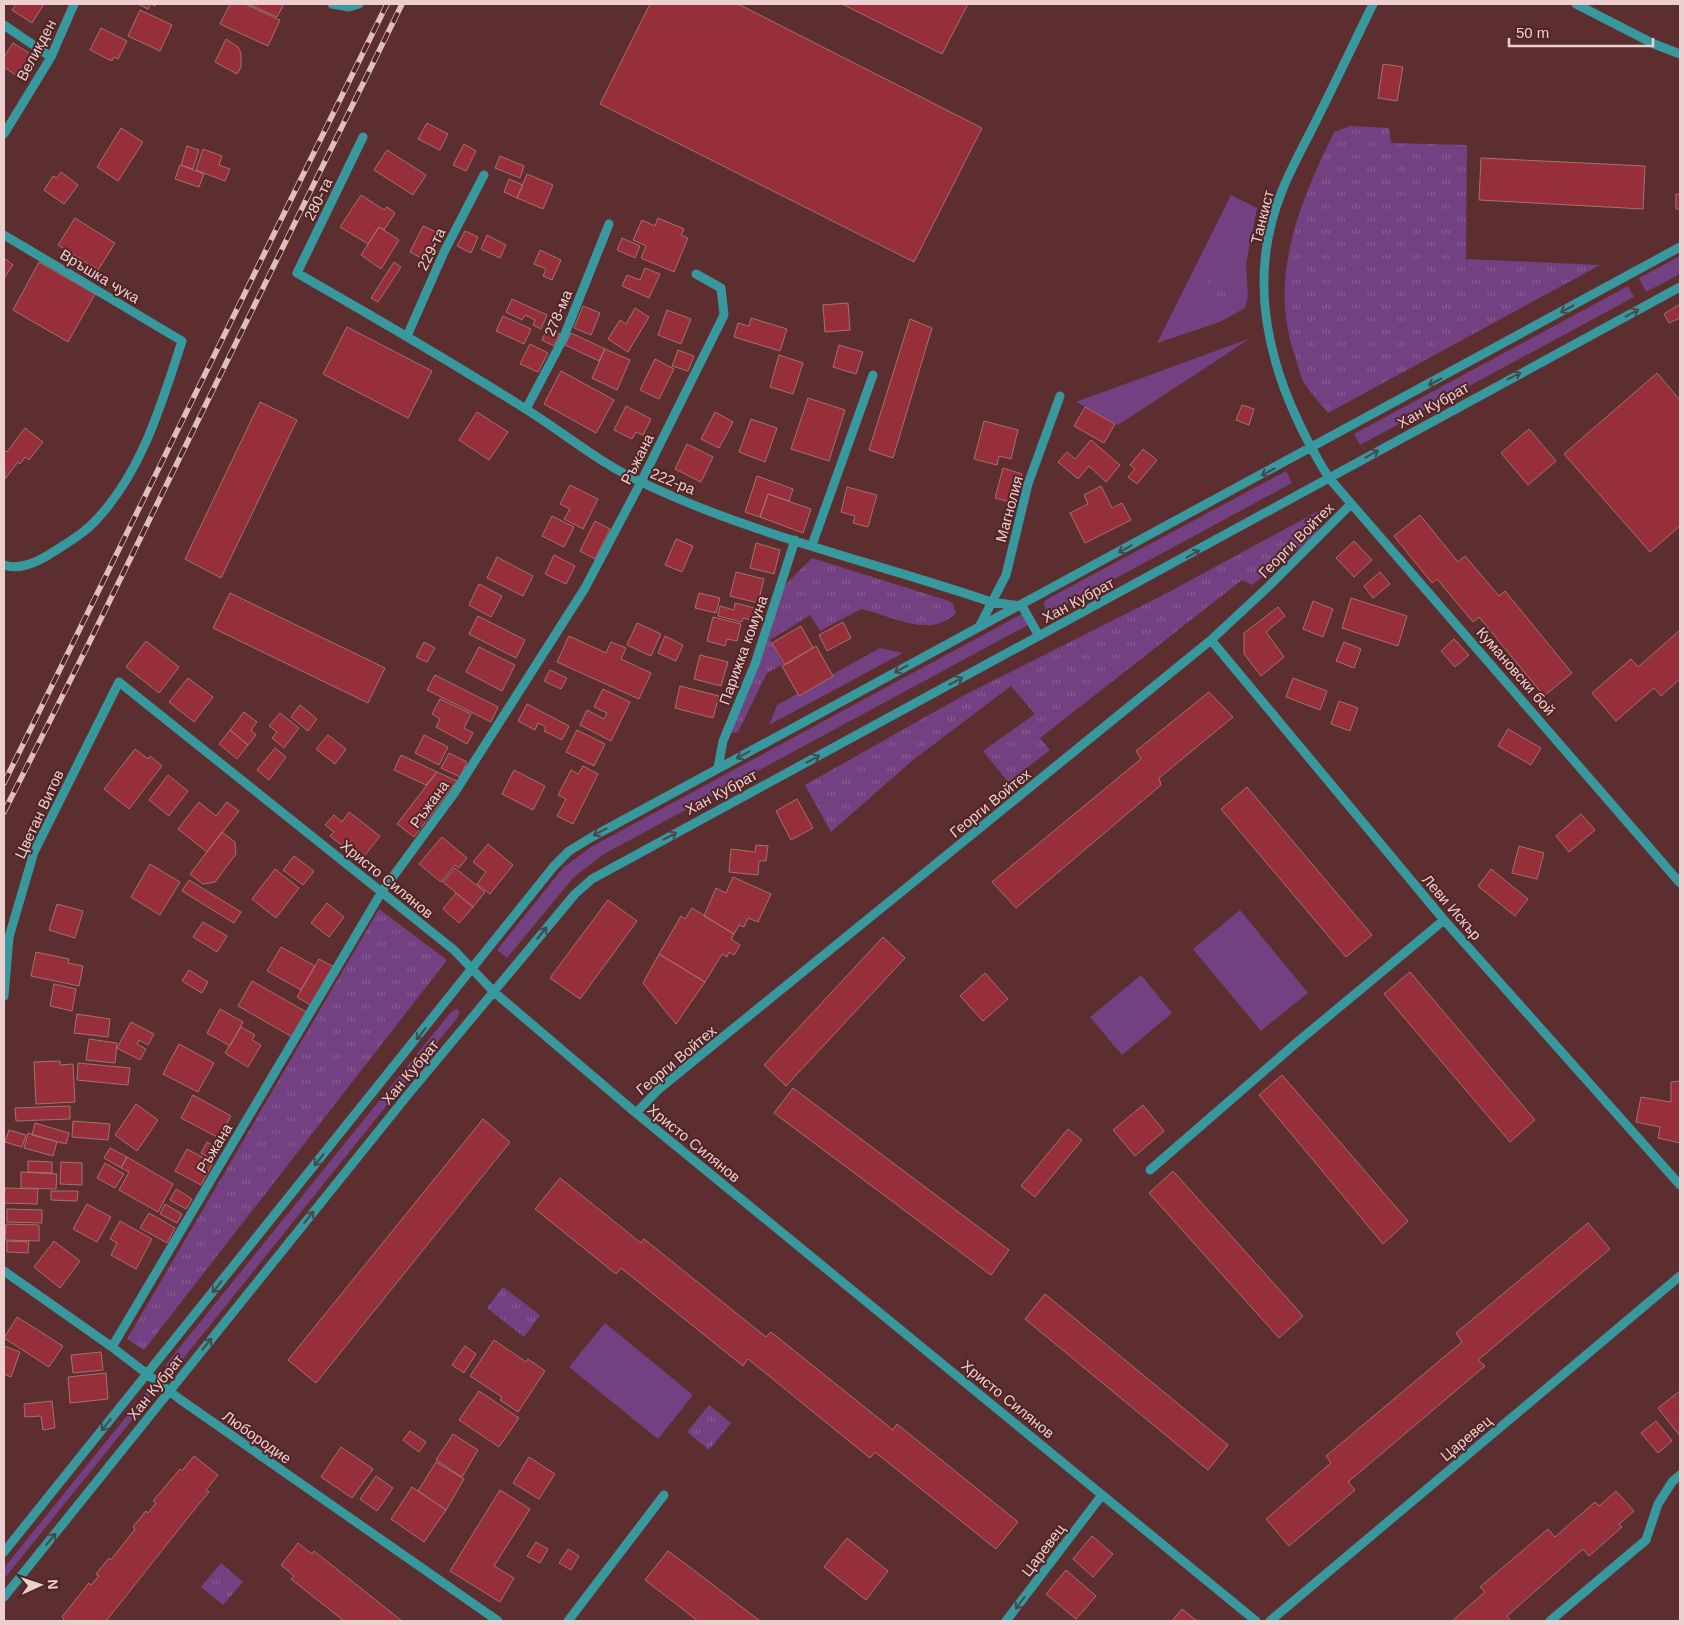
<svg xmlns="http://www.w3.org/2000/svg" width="1684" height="1625" font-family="Helvetica,sans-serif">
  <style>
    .green { fill: #734181 }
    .park { fill: url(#park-tufts) }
    .building { fill: #972f3a; stroke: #a57071 }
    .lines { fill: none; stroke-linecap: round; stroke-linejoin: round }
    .minor { stroke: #37999d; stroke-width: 9 }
    .rail-casing { stroke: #debebe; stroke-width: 5.5 }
    .rail { stroke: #512426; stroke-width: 4; stroke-dasharray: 11; stroke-linecap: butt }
    .oneway { stroke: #49474a }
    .labels { text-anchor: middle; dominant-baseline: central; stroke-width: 4; stroke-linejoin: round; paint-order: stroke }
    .street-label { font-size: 15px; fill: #edcfcf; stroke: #512426 }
  </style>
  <defs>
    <pattern id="park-tufts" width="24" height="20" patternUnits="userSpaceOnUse" patternTransform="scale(1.25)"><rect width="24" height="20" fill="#734181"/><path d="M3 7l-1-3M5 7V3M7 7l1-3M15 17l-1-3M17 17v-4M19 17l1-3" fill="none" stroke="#875b92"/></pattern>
  </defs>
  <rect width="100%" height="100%" fill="#5c2e30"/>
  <path class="green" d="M1231 195 1257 208 1246 264 1248 297 1245 308 1220 322 1157 343Z
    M1680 256V274L1646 292 1639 278Z
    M1628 286 1634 297 1360 445 1354 434Z
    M1251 338 1118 425 1076 402Z
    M1286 471 1292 483 1057 610 1049 613 1045 610 1044 602 1049 598Z
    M1020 615H1022L1028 624 1026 626 604 854 574 877 507 958 497 950 563 868 591 847Z
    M880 648 903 653 769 725 777 705Z
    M1240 910 1308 993 1261 1031 1193 949Z
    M1141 975 1172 1013 1122 1055 1090 1017Z
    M457 1009 460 1012 457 1018 174 1370 168 1373 165 1371 167 1363 451 1012Z
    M605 1323 693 1395 658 1439 569 1367Z
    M146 1392 150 1395 148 1400 4 1579V1568Z"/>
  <path class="park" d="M1350 126 1389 128 1391 143 1467 145 1466 259 1600 265 1328 413C1320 403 1311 393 1304 383 1299 374 1297 360 1293 350 1269 274 1301 200 1334 132Z
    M1211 277 1230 287 1221 305 1202 295Z
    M1329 509 1314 537 1252 585 1242 580 1040 738 1050 750 1008 782 983 751 1035 714 1011 686 913 760 831 832 805 785 959 698 1169 592 1320 510Z
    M812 558 949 601 953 604 956 613C929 640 892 615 861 609L820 631 810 615 770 640 783 664 767 673 738 732 727 734 785 585Z
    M379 909 447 960 144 1350 127 1339Z
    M503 1287 540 1315 524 1337 487 1308Z
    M709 1405 731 1423 709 1450 687 1432Z
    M221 1563 243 1582 223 1605 201 1587Z"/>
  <path class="building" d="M16 4H44L32 23 12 10Z
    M138 4H156L155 6 151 4 148 9Z
    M230 4H245L280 20 268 46 220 24Z
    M248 4H284L277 17Z
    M650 4H738L982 128 914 262 600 104Z
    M842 4H968L942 54Z
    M140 10 172 25 160 51 128 36Z
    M101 28 127 41 118 59 114 57 112 61 90 50Z
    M226 39 238 47 241 53V67L237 74 215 62Z
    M13 43 37 58 23 80 4 67V57Z
    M1383 64 1403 67 1397 101 1378 98Z
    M427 123 448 134 440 150 418 139Z
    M121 128 143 142 118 181 97 167Z
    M464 144 476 151 466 171 453 165Z
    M187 146 199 150 193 169 181 165Z
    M203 149 222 156 219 165 230 169 225 181 196 170Z
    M387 150 426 175 413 195 374 170Z
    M500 156 524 166 520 178 495 168Z
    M1481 158 1645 166 1643 209 1479 200Z
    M180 165 204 174 199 187 175 179Z
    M61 172 78 185 64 204 44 190 53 176 57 178Z
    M527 174 553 185 543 209 517 198Z
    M509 179 523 185 517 198 504 192Z
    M1676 194H1680V209H1676Z
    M361 195 384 210 387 207 395 213 384 230 379 227 368 244 340 227Z
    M75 218 115 243 98 270 58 245Z
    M658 218 684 229 681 235 688 238 674 272 641 258 646 246 633 240 642 220 655 226Z
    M423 226 440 234 427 261 410 252Z
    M379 227 399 240 381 269 361 255Z
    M465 231 478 237 471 253 457 246Z
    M487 235 506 245 500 258 481 249Z
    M622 238 640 246 635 258 617 250Z
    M540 250 561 260 552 280 543 276 546 269 534 264Z
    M4 258 13 265 4 278Z
    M39 262 95 294 68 342 13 310Z
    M394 262 401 267 378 302 371 298Z
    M645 268 660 274 649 298 622 286 627 275 640 280Z
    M512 299 547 315 541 329 533 325 535 320 525 315 522 320 506 312Z
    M848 303 850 330 825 332 823 305Z
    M1680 304V318L1669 323 1664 314Z
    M583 306 600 313 591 335 574 328Z
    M635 308 649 317 628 352 608 339 620 320 626 324Z
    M667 310 691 319 681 344 658 335Z
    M503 316 531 329 524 344 496 331Z
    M751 318 787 329 780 351 734 337 738 323 749 326Z
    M910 319 932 328 893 458 869 450Z
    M347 327 432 371 408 418 323 374Z
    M547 329 560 334 554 346 542 340Z
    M571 333 605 349 599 361 565 345Z
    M530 344 548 353 538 372 520 364Z
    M839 345 863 352 856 374 833 367Z
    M605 349 630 360 617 390 592 378Z
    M678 350 694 356 688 371 672 366Z
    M779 355 803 363 793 394 770 387Z
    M655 359 674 369 659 399 640 390Z
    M561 371 614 400 596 433 544 404Z
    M1657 373 1680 400V526L1650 552 1564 454Z
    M808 398 845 410 829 461 791 449Z
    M260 402 297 420 221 578 185 559Z
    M1242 405 1254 409 1249 425 1236 420Z
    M626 406 651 419 643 435 636 432 632 439 614 430Z
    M1085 407 1115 424 1104 443 1074 426Z
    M477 412 508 432 489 460 459 440Z
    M715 412 733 422 719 448 701 439Z
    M751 419 777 428 765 462 739 452Z
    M984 421 1018 430 1011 459 999 456 997 465 974 459Z
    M25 428 43 442 29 460 25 457 20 464 18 462 5 479 4 450 7 452Z
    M1529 429 1556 461 1528 485 1501 453Z
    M1091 440 1120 465 1106 482 1089 466 1078 479 1058 462 1067 452 1075 459Z
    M687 444 713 457 701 482 675 469Z
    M1143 449 1157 460 1137 484 1128 477 1135 469 1130 465Z
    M1003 468 1022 474 1014 503 995 498Z
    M757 476 793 489 789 501 768 494 760 517 745 512Z
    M570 485 598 499 583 529 564 519 570 509 560 504Z
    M1101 486 1112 508 1122 503 1131 520 1085 543 1070 513 1088 504 1084 495Z
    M847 487 877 495 868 527 853 523 855 516 841 512Z
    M768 494 811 509 803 533 760 517Z
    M1420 515 1458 562 1465 556 1499 596 1505 591 1572 673 1544 696 1479 617 1473 622 1437 579 1432 583 1394 536Z
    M552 516 574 527 564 547 542 536Z
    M595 521 610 529 595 559 580 551Z
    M676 539 693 546 682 572 665 565Z
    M1354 541 1372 560 1354 577 1336 558Z
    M756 543 780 550 774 574 750 568Z
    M554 555 575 566 566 584 545 574Z
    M497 557 533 576 523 596 487 578Z
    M736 572 764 579 758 603 730 596Z
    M1380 572 1390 584 1373 598 1364 586Z
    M479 584 502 596 491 617 469 605Z
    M230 593 385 668 368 703 213 628Z
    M699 593 720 598 716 613 695 608Z
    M1351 598 1407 616 1398 646 1342 628Z
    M1313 601 1333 609 1323 637 1303 629Z
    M735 603 762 610 759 622 743 618 742 622 718 616 720 606 734 610Z
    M1278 607 1285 616 1266 632 1284 657 1261 676 1244 654V633Z
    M478 616 525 640 516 658 469 634Z
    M713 617 741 624 737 641 727 639 725 646 707 641Z
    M843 622 851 638 827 651 819 635Z
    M637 623 661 634 651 656 627 645Z
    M801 626 813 648 785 665 772 643Z
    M1680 630V679L1661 696 1654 688 1616 721 1592 693 1631 659 1638 667Z
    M569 636 606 653 611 642 626 648 621 659 651 673 639 699 557 662Z
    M665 636 683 645 676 661 658 653Z
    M1454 639 1469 655 1455 667 1441 651Z
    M146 641 179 667 159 693 126 667Z
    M424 642 435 648 427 662 416 657Z
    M1344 642 1361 649 1354 668 1336 661Z
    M816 646 833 676 799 696 782 666Z
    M479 647 515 665 502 691 466 672Z
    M700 655 728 662 721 686 694 679Z
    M550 670 567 678 561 689 544 681Z
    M435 675 498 707 491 722 427 690Z
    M188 678 213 697 194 722 169 702Z
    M1293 678 1327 691 1320 710 1286 697Z
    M680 686 719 696 713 718 675 708Z
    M603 689 630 702 611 741 580 725 587 710 604 719 607 713 594 707Z
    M1209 692 1233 717 1159 778 1161 785 1016 908 992 882 1141 759 1136 751Z
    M440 699 471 714 464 728 473 733 467 744 436 727 440 719 432 714Z
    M1339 701 1358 708 1350 731 1331 724Z
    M527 704 569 726 562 740 544 731 546 727 538 723 535 730 518 721Z
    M300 705 317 719 308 731 291 717Z
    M244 712 257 722 251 730 256 735 248 745 230 730Z
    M280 713 299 728 284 748 272 738 277 732 269 726Z
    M1508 729 1541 748 1531 765 1498 746Z
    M230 730 248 745 237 759 219 744Z
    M577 730 605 744 594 766 566 752Z
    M328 735 346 749 335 764 316 749Z
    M424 735 448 747 439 765 415 753Z
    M275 748 286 757 269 780 257 770Z
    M135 749 148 759 150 756 162 766 129 809 104 789Z
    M449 753 467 762 460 777 441 768Z
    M401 755 437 772 426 785 394 770Z
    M583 766 598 774 573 824 557 816 566 799 558 795 571 770 578 774Z
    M514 770 545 786 533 810 502 794Z
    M437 772 457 781 414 837 397 824Z
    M168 775 188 791 169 816 149 800Z
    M1247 787 1372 935 1346 957 1221 809Z
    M797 799 813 828 791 840 776 811Z
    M199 802 216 816 227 802 239 811 207 852 178 829Z
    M349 812 380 836 361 860 330 836 334 832 325 825 334 815 342 822Z
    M1581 814 1595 830 1569 852 1556 836Z
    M222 832 235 842 236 854 215 882 203 884 190 874Z
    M442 837 467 858 459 868 455 865 441 882 419 864Z
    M488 844 513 865 490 894 477 884 486 872 473 862Z
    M756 845 768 846 766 861H759L758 875 729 872 731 849 755 852Z
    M1519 846 1544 853 1537 879 1512 873Z
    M294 856 314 871 303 885 283 870Z
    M150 864 180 882 160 915 131 897Z
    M455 868 485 892 473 907 443 882Z
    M275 869 299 888 276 918 252 899Z
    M1491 869 1528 899 1515 916 1478 886Z
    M733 877 771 894 758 922 748 918 744 927 739 925 734 934 704 916 716 888 726 893Z
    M189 880 241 912 234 923 182 891Z
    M456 893 473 907 459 923 443 909Z
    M608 900 637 921 580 999 550 978Z
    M327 903 344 917 329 937 311 923Z
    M57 904 83 911 75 938 49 930Z
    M692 908 734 934 731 939 740 945 734 955 729 952 727 957 722 954 705 982 659 954 681 916 685 919Z
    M203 922 227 936 217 952 193 937Z
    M883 937 905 958 786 1086 764 1065Z
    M281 947 315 966 301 990 267 971Z
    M36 952 69 959 68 963 83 966 79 986 31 976Z
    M659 954 705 982 676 1024 643 983Z
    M319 959 334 967 312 1006 297 997Z
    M189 970 208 982 202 993 182 981Z
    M1410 972 1535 1120 1510 1142 1384 994Z
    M985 973 1008 999 983 1021 960 996Z
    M252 981 308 1013 294 1038 238 1006Z
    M54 984 76 989 72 1011 50 1006Z
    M220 1009 243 1022 230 1046 207 1033Z
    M77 1014 110 1019 108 1037 74 1033Z
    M131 1022 154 1034 148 1045 139 1040 137 1044 146 1049 140 1060 117 1048Z
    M241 1027 255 1035 252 1040 261 1045 248 1067 225 1053Z
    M89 1039 117 1043 115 1063 86 1060Z
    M179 1044 214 1063 198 1092 163 1074Z
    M60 1061V1065L73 1064 75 1102 36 1104 34 1062Z
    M78 1063 130 1068 128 1085 77 1080Z
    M1282 1075 1408 1221 1383 1244 1259 1095Z
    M1680 1081V1143L1658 1138 1660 1127 1636 1122 1641 1097 1671 1102V1082Z
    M793 1088 1009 1250 991 1275 774 1113Z
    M193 1095 231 1116 219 1138 181 1118Z
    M136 1104 158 1120 137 1151 115 1135Z
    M1143 1105 1164 1131 1135 1156 1113 1130Z
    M70 1106V1119L16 1121 15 1108Z
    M483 1119 510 1142 316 1383 288 1360Z
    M73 1121 110 1124 108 1140 72 1137Z
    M35 1123 69 1133 66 1144 32 1135Z
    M1068 1129 1082 1140 1035 1197 1021 1186Z
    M9 1130 26 1135 22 1147 5 1142Z
    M28 1133 57 1142 53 1156 24 1148Z
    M207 1142 219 1149 213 1160 201 1153Z
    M110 1148 127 1157 121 1168 104 1158Z
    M187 1149 213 1163 201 1185 175 1171Z
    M127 1157 173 1184 158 1212 119 1190 129 1172 121 1168Z
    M28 1161 52 1162V1173L28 1172Z
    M61 1162 82 1163V1185L60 1184Z
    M105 1163 124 1174 115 1188 97 1178Z
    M1173 1171 1303 1316 1279 1338 1149 1193Z
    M21 1172 57 1174 56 1189 21 1188Z
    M560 1178 641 1243 644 1239 766 1337 771 1332 893 1430 897 1424 1018 1522 996 1549 875 1452 870 1458 748 1359 743 1366 621 1268 616 1274 535 1209Z
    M5 1188 38 1189 37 1204 4 1203Z
    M176 1189 192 1199 186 1209 170 1200Z
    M51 1191H78L77 1201 51 1200Z
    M87 1204 111 1217 97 1242 73 1229Z
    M165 1204 182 1214 177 1223 160 1214Z
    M7 1209 42 1210V1223L7 1222Z
    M149 1213 175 1228 167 1243 140 1228Z
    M120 1221 152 1239 136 1269 111 1255 117 1243 110 1239Z
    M1588 1223 1610 1249 1478 1360 1485 1366 1348 1482 1355 1490 1289 1546 1266 1519 1331 1463 1326 1456 1462 1342 1456 1333Z
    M6 1224 39 1225V1241L5 1240Z
    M7 1241 29 1242 28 1253 7 1252Z
    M54 1241 80 1261 60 1288 34 1267Z
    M1045 1294 1228 1445 1208 1470 1025 1319Z
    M17 1317 63 1346 49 1367 4 1338Z
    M494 1340 526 1362 528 1359 545 1371 518 1412 500 1400 502 1397 470 1376Z
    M4 1346 20 1352 11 1377 4 1374Z
    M465 1346 476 1354 464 1373 452 1365Z
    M101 1352 103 1370 73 1373 71 1355Z
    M106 1373 108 1399 70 1403 68 1377Z
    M479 1391 519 1418 499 1447 459 1420Z
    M1680 1391V1436L1658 1408Z
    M52 1401 55 1428 43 1430 41 1416 25 1417 24 1404Z
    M1656 1421 1672 1441 1658 1453 1641 1433Z
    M410 1431 426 1442 419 1452 403 1440Z
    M453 1434 478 1450 462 1477 436 1460Z
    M341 1447 373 1469 352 1498 321 1477Z
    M194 1456 218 1475 206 1490 209 1492 198 1505 106 1621H63L64 1619 62 1617 89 1583 91 1585 99 1576 96 1574 109 1558 111 1560 135 1529 133 1527 146 1511 148 1513 156 1503 153 1501 180 1469 182 1471Z
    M529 1457 555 1474 539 1499 513 1483Z
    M436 1462 464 1479 446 1510 418 1491Z
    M376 1476 393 1488 377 1511 360 1499Z
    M412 1487 446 1510 424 1542 391 1519Z
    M500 1490 530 1509 494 1566 514 1578 500 1602 450 1571Z
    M1616 1491 1634 1511 1619 1524 1622 1527 1589 1556 1583 1549 1507 1616 1511 1621H1452L1485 1592 1480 1587 1548 1529 1555 1537 1595 1502 1599 1506Z
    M1092 1536 1113 1554 1093 1577 1073 1559Z
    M847 1538 888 1571 866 1600 824 1567Z
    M536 1542 548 1549 540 1563 527 1556Z
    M298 1543 312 1554 314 1551 402 1621H344L291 1579 294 1576 281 1565Z
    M568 1549 579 1556 571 1570 559 1563Z
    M668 1551 691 1568 760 1621H698L645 1580Z
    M1066 1570 1096 1596 1076 1619 1046 1594Z
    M1182 1609 1197 1621H1172Z"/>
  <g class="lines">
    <path class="minor" d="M332 4 349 7 359 4
      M1373 4C1354 43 1335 83 1315 123 1304 145 1291 168 1282 191 1241 291 1275 391 1329 478L1680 883
      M1576 4 1654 44 1680 54
      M4 25 51 57
      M4 134 51 57 74 4
      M363 137 297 273C374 317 450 361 524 408 563 432 598 462 639 481 751 535 874 562 991 602L1021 606
      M4 235 182 341C162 402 143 469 98 518 86 532 69 542 53 552 40 561 19 571 4 565
      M407 336 444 252 484 175
      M526 409 563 339 609 224
      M812 545 873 375
      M1022 606 1039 636
      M979 627 1006 575 1028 484 1060 396
      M1211 640 1444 920 1680 1185
      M718 768 723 741 755 664 795 540
      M4 996 9 937 34 852 119 682 454 950 494 992 636 1113 1256 1621
      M636 1113 659 1089 1211 640 1269 586 1351 504
      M1150 1170 1295 1044 1444 920
      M4 1271 112 1347 181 1400 498 1621
      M112 1347 381 893 455 792 585 588 641 482 724 315 721 288 696 274
      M4 1552 554 866 569 851 592 837 1680 247
      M4 1597 406 1097 575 894 592 879 1680 287
      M568 1621 664 1495
      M1006 1621 1102 1495
      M1270 1621 1680 1276
      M1550 1621 1646 1540 1658 1504 1672 1482 1680 1475"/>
    <defs>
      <path id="rail" d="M4 783 387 4
        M4 812 89 643 402 4"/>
    </defs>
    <use href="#rail" class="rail-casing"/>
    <use href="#rail" class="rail"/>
  </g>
  <defs><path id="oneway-shaft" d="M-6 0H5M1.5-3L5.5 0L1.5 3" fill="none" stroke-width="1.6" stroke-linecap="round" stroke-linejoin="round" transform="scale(1.25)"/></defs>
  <g class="oneway">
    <use href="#oneway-shaft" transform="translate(1567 309) rotate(151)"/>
    <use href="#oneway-shaft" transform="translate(1632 313) rotate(-28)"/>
    <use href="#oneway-shaft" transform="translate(1514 376) rotate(-28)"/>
    <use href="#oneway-shaft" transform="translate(1435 382) rotate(152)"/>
    <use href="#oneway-shaft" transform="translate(1372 454) rotate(-29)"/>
    <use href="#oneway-shaft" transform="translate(1268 472) rotate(151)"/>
    <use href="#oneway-shaft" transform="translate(1125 549) rotate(151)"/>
    <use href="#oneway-shaft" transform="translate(1193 554) rotate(-29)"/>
    <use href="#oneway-shaft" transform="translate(901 669) rotate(151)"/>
    <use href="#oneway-shaft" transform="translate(956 681) rotate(-28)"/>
    <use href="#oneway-shaft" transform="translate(743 755) rotate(152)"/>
    <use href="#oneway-shaft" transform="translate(813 759) rotate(-28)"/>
    <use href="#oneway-shaft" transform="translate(600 832) rotate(152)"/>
    <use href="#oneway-shaft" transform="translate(670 836) rotate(-28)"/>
    <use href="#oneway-shaft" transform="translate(542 933) rotate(-50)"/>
    <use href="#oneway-shaft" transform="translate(421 1034) rotate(129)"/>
    <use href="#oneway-shaft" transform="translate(319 1160) rotate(129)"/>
    <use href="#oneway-shaft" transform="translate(309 1217) rotate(-51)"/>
    <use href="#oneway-shaft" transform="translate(217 1287) rotate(129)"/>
    <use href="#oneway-shaft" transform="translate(207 1344) rotate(-51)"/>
    <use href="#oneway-shaft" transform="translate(106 1425) rotate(129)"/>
    <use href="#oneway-shaft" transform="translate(51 1539) rotate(-51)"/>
    <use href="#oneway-shaft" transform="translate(1020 1603) rotate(127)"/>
  </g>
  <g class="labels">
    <g class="street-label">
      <text transform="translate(36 50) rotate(-62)">Великден</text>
      <text transform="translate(318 199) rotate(-64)">280-та</text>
      <text transform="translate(1262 217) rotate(-76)">Танкист</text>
      <text transform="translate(431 249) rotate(-64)">229-та</text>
      <text transform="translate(100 276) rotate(31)">Връшка чука</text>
      <text transform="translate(558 313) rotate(-67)">278-ма</text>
      <text transform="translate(1433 405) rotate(-29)">Хан Кубрат</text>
      <text transform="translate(637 459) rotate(-63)">Ръжана</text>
      <text transform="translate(673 481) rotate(22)">222-ра</text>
      <text transform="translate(1009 509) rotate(-75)">Магнолия</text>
      <text transform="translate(1296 540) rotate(-45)">Георги Войтех</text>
      <text transform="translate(1078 600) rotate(-28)">Хан Кубрат</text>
      <text transform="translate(743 650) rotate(-70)">Парижка комуна</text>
      <text transform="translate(1516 671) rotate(49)">Кумановски бой</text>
      <text transform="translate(721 792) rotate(-28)">Хан Кубрат</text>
      <text transform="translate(990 803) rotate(-39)">Георги Войтех</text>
      <text transform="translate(429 804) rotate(-54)">Ръжана</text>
      <text transform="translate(39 814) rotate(-65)">Цветан Витов</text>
      <text transform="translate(387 879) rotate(39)">Христо Силянов</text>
      <text transform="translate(1452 907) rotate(49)">Леви Искър</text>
      <text transform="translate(676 1060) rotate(-40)">Георги Войтех</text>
      <text transform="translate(410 1072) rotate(-50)">Хан Кубрат</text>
      <text transform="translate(694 1143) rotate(39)">Христо Силянов</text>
      <text transform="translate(214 1148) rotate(-59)">Ръжана</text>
      <text transform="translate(155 1387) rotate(-51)">Хан Кубрат</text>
      <text transform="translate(1008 1399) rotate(39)">Христо Силянов</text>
      <text transform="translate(257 1437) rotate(35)">Любородие</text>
      <text transform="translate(1466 1438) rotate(-40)">Царевец</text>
      <text transform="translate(1043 1550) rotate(-53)">Царевец</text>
    </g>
  </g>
  <rect width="1684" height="1625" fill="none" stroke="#edcfcf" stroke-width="10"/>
  <g transform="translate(40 1585) rotate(87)" stroke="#512426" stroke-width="4" paint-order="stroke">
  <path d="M0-4L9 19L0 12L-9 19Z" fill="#edcfcf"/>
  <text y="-8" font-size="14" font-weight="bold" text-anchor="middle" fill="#edcfcf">N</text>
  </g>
  <path d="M1509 38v8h144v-8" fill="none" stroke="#edcfcf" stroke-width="2.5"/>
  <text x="1516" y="38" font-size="15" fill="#edcfcf" stroke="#512426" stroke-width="4" paint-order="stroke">50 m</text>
</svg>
